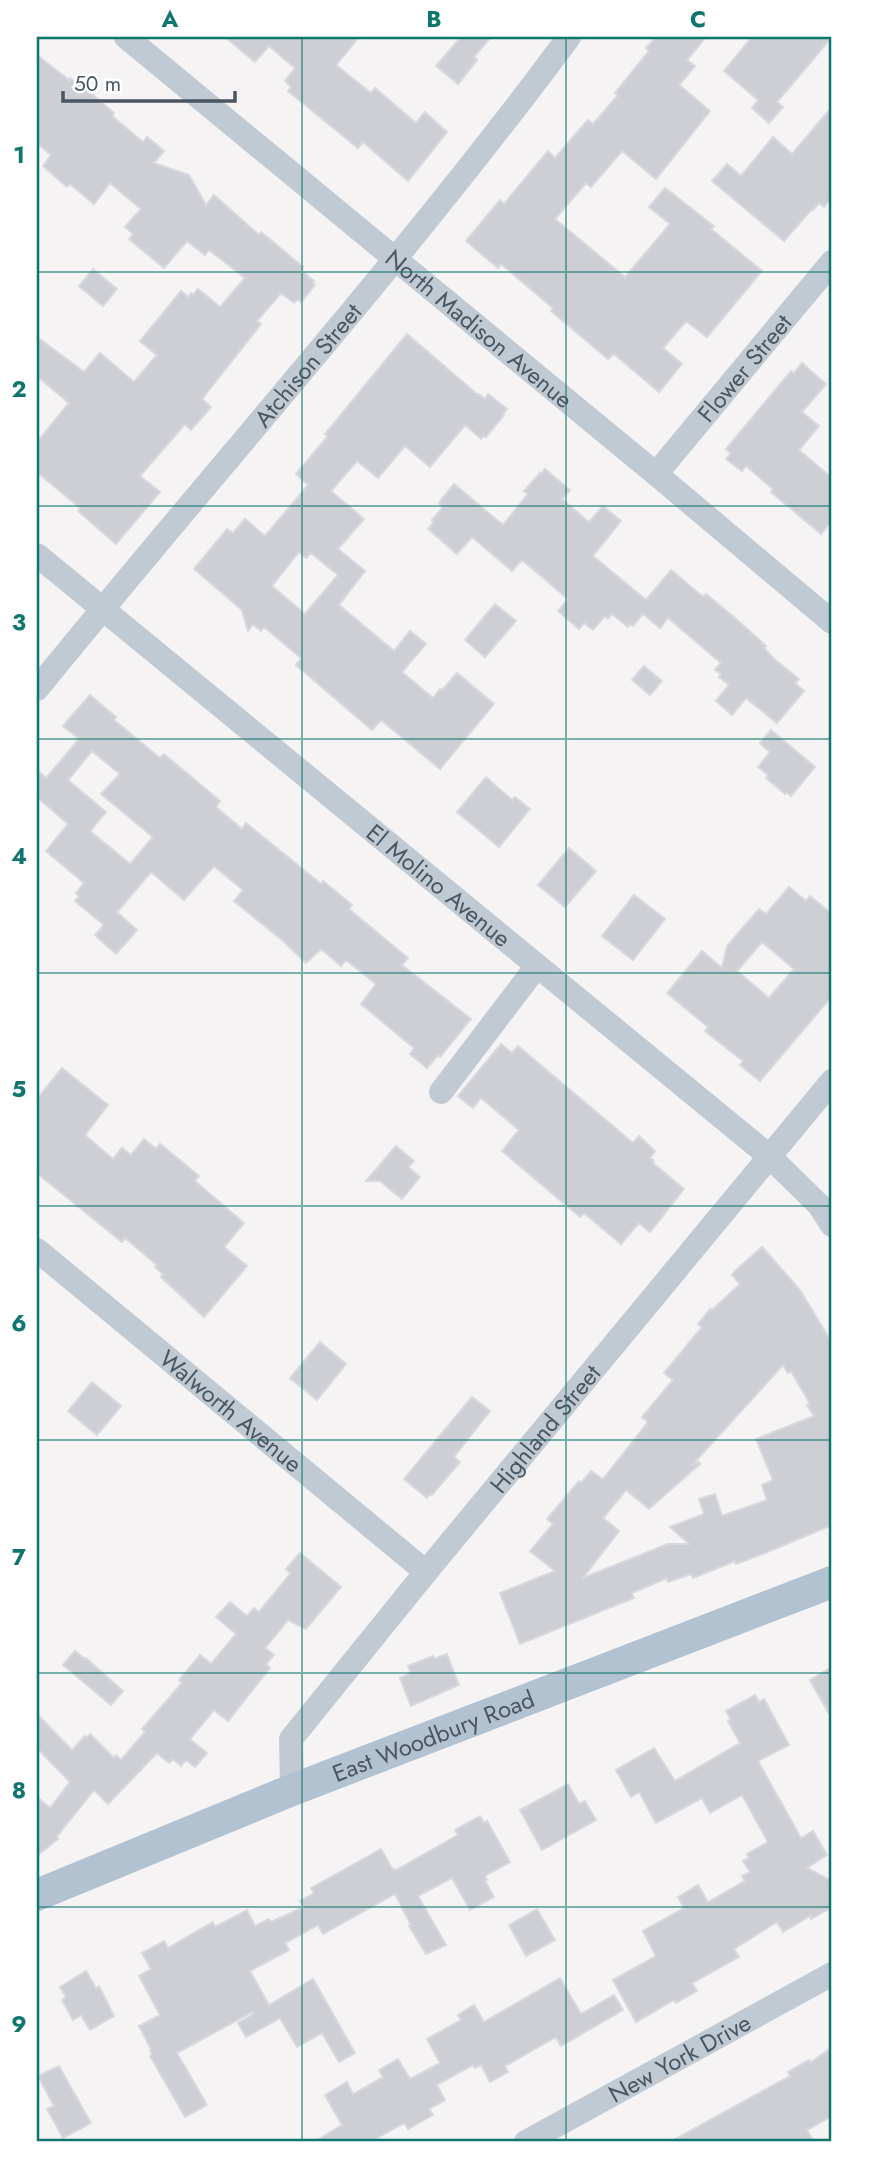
<svg xmlns="http://www.w3.org/2000/svg" width="869" height="2179" font-family="Jost,sans-serif">
  <style>
    .building { fill: #cdcfd5; stroke: #d7d9de; stroke-width: 2; fill-rule: evenodd }
    .lines { fill: none; stroke-linecap: round; stroke-linejoin: round }
    .minor { stroke: #c1cad2; stroke-width: 24 }
    .major { stroke: #b3c2d1; stroke-width: 32 }
    .grid { fill: none; stroke: #0f766e; stroke-width: 2; stroke-opacity: 0.55 }
    .labels { text-anchor: middle; dominant-baseline: central; stroke-width: 5; stroke-linejoin: round; paint-order: stroke }
    .street-label { font-size: 24px; fill: #4a5661; stroke: #fff }
    .neatline { fill: none; stroke: #0f766e; stroke-width: 2.5 }
    .grid-label { font-size: 23px; text-anchor: middle; font-weight: bold; fill: #0f766e }
  </style>
  <rect width="100%" height="100%" fill="#f5f3f3"/>
  <path class="building" d="M225 37H359L336 65 371 93 375 88 416 123 425 112 447 132 408 181 363 142 358 148 288 91 291 87 285 81 295 68 269 46 255 62Z
    M461 37H491L474 57 477 60 458 84 436 66Z
    M656 37H706L687 60 695 66 679 85 710 111 656 179 622 151 591 187 586 183 555 219 625 277 670 224 649 207 665 188 714 226 711 229 762 271 707 337 686 321 663 348 682 364 659 392 614 354 608 359 551 311 553 308 501 264 498 268 466 241 500 200 504 204 548 151 555 158 588 120 593 124 618 95 615 93 649 51 646 48Z
    M752 37H832L777 102 783 107 769 123 752 108 758 100 724 71Z
    M37 55 69 80 70 78 76 83 77 81 114 113 112 116 143 142 147 137 164 151 154 163 189 175 206 205 214 195 259 235 261 232 303 267 301 270 314 281 313 283 315 285 301 302 298 299 294 303 281 293 257 321 261 324 202 399 211 407 191 430 185 424 140 476 160 492 116 544 78 511 80 508 37 472V442L69 403 37 376V337L84 372 100 353 134 382 157 355 140 341 181 291 188 297 191 293 193 295 198 289 220 307 245 278 209 250 205 255 187 241 164 268 129 239 133 234 125 227 141 209 110 183 94 204 70 184 67 187 43 166 51 155 37 143Z
    M832 107V197L824 207 819 203 813 210 812 209 784 241 712 181 727 164 741 176 773 137 792 154Z
    M93 269 117 289 103 306 79 286Z
    M407 334 478 395 479 394 485 399 488 394 507 409 503 414 504 415 486 437 484 436 481 439 465 425 430 467 405 446 378 478 357 461 331 491 364 519 338 549 365 571 339 605 394 651 410 631 426 644 402 672 433 698 440 689 442 690 457 673 494 704 440 769 381 720 372 730 296 665 301 658 264 627 261 631 253 624 248 631 242 610 194 569 227 529 233 533 245 519 265 536 308 485 296 474 328 436 325 434ZM299 552 306 558 311 553 338 575 305 614 272 586Z
    M802 363 826 384 802 412 819 426 799 450 832 478V520L821 534 771 492 773 489 746 466 742 471 726 459 731 453 726 449 791 371 794 373Z
    M545 469 570 490 562 499 589 522 603 506 621 521 593 556 646 600 671 570 703 597 706 594 735 618 766 646 764 648 773 658 799 679 795 683 804 691 777 723 746 698 732 715 716 701 729 685 719 677 721 674 715 670 721 663 668 618 660 628 643 614 633 626 630 624 628 627 612 614 608 619 605 616 593 630 584 623 579 629 558 611 568 599 522 560 512 571 472 537 457 554 428 529 434 522 432 520 443 507 439 503 441 500 454 484 503 525 528 494 524 491 540 473 541 474Z
    M495 604 516 621 485 657 465 640Z
    M644 666 662 681 650 695 632 680Z
    M90 695 116 717 114 720 160 758 164 754 220 801 216 807 242 829 246 823 321 884 323 881 352 905 349 909 408 958 402 965 471 1019 440 1057 438 1055 427 1068 410 1054 414 1048 361 1004 376 984 346 960 341 966 321 949 306 963 283 941 234 901 243 890 214 866 184 900 151 872 117 912 137 930 116 954 95 935 104 925 75 901 79 896 76 893 84 883 46 851 68 824 37 797V770L46 778 79 739 63 726ZM92 751 120 774 101 794 153 837 130 864 90 831 106 812 68 780Z
    M771 730 815 767 791 796 786 792 785 794 766 778 768 775 758 767 770 752 760 743Z
    M486 777 512 800 515 797 530 809 499 847 457 812Z
    M569 848 596 871 565 907 538 885Z
    M789 887 806 901 810 896 832 914V996L760 1081 740 1065 743 1061 705 1031 708 1027 667 993 702 951 722 968 727 946 759 909 766 914ZM762 942 794 969 769 998 737 971Z
    M634 895 665 919 633 960 602 936Z
    M501 1044 512 1053 518 1046 633 1143 639 1136 655 1151 650 1158 654 1161 653 1163 684 1189 650 1232 639 1223 621 1244 584 1213 580 1217 502 1151 519 1130 481 1098 473 1108 458 1096Z
    M62 1068 108 1105 85 1135 113 1159 122 1148 131 1155 144 1139 156 1149 160 1144 199 1176 195 1181 244 1223 224 1247 247 1266 204 1317 161 1277 163 1274 155 1267 157 1265 125 1238 122 1242 37 1173V1099Z
    M396 1146 414 1161 408 1167 420 1177 402 1199 380 1181H366Z
    M762 1247 800 1290 832 1343V1525L765 1553 736 1564 735 1561 693 1578 691 1574 668 1582 667 1578 632 1593 634 1598 520 1644 500 1593 555 1571 530 1551 553 1524 547 1519 579 1481 581 1483 591 1471 603 1479 648 1422 642 1417 673 1380 664 1373 702 1327 698 1324 710 1309 712 1310 740 1284 732 1275 734 1272ZM783 1365 788 1373 791 1371 810 1404 807 1405 814 1416 756 1439 773 1480 762 1485 767 1500 722 1516 715 1494 699 1499 704 1514 670 1527 689 1544H668L583 1578 619 1531 603 1518 626 1490 649 1509 700 1464 699 1462 693 1464Z
    M320 1342 346 1364 317 1400 290 1378Z
    M92 1382 121 1406 97 1435 68 1411Z
    M472 1397 490 1411 454 1457 460 1462 432 1495 430 1494 427 1498 404 1479Z
    M300 1553 341 1587 306 1629 288 1620 265 1648 274 1655 266 1664 270 1668 228 1721 214 1710 190 1739 207 1753 195 1767 186 1760 181 1766 173 1759 169 1763 157 1753 108 1804 94 1790 57 1836 58 1839 37 1856V1797L50 1808 70 1782 37 1748V1714L72 1750 85 1736 87 1738 90 1734 114 1758 116 1755 121 1760 145 1732 142 1729 182 1683 179 1680 200 1655 211 1664 236 1634 216 1617 230 1602 247 1616 254 1608 259 1612 291 1573 286 1569Z
    M75 1651 85 1659 86 1658 123 1691 111 1705 63 1665Z
    M447 1654 459 1685 411 1706 400 1678 411 1673 408 1666 433 1656 434 1659Z
    M832 1667V1719L810 1680Z
    M755 1695 759 1702 764 1699 789 1745 758 1761 801 1838 813 1831 827 1855 807 1868 832 1881V1907L811 1919 810 1916 783 1932 777 1922 734 1949 739 1957 692 1983 697 1991 676 2003 674 2000 636 2022 613 1980 656 1956 643 1931 684 1908 678 1897 698 1885 708 1902 745 1881 742 1876 750 1872 743 1861 749 1858 747 1854 768 1842 742 1795 710 1813 702 1798 656 1823 639 1792 631 1797 616 1770 654 1748 675 1781 740 1743 728 1721 731 1720 726 1711Z
    M568 1784 579 1804 585 1801 596 1820 542 1850 520 1810Z
    M480 1816 484 1823 487 1821 510 1862 485 1876 487 1880 485 1881 494 1897 470 1910 452 1878 418 1896 446 1945 426 1954 409 1926 411 1925 395 1894 323 1934 318 1925 285 1943 289 1950 250 1971 269 2005 313 1979 355 2053 339 2062 322 2033 297 2047 280 2018 246 2037 238 2023 253 2014 252 2012 177 2053 207 2105 185 2117 150 2056 152 2055 150 2050 151 2049 139 2026 160 2015 139 1976 151 1969 142 1953 164 1941 168 1948 213 1922 215 1927 247 1910 255 1926 269 1919 271 1922 304 1907 300 1901 314 1893 311 1888 381 1849 393 1870 395 1869 396 1870 458 1835 455 1830Z
    M537 1909 555 1940 526 1956 509 1925Z
    M86 1971 96 1988 99 1986 114 2016 90 2030 81 2015 73 2020 62 2000 66 1997 60 1987Z
    M560 1978 581 2014 614 1995 623 2010 561 2046 556 2037 505 2066 508 2072 490 2082 481 2065 475 2068 473 2065 437 2085 445 2100 429 2109 433 2115 408 2129 404 2123 370 2142H314L342 2125 325 2095 347 2082 353 2094 383 2077 379 2070 398 2059 410 2079 440 2063 427 2039 461 2020 458 2015 474 2005 484 2022Z
    M832 2047V2116L807 2130 814 2142H670L790 2076 788 2072 809 2060 810 2063Z
    M59 2066 91 2123 63 2138 47 2109 54 2106 38 2076Z"/>
  <g class="lines">
    <g class="minor">
      <path id="s1" d="M126 37 656 474 832 622"/>
      <path id="s2" d="M656 474 832 262"/>
      <path id="s3" d="M37 555 769 1156 819 1205 832 1225"/>
      <path id="s4" d="M37 689C214 471 402 262 569 37"/>
      <path d="M441 1092 537 966"/>
      <path id="s5" d="M37 1250 426 1572"/>
      <path id="s6" d="M292 1790 291 1739 426 1572 832 1081"/>
      <path id="s7" d="M526 2142 832 1974"/>
    </g>
    <path class="major" id="s8" d="M37 1895 292 1790 832 1582"/>
  </g>
  <path class="grid" d="M302 37V2142M566 37V2142M37 272H832M37 506H832M37 739H832M37 973H832M37 1206H832M37 1440H832M37 1673H832M37 1907H832"/>
  <g class="labels">
    <g class="street-label">
      <text stroke="none"><textPath href="#s1" startOffset="458">North Madison Avenue</textPath></text>
      <text stroke="none"><textPath href="#s4" startOffset="422">Atchison Street</textPath></text>
      <text stroke="none"><textPath href="#s2" startOffset="138">Flower Street</textPath></text>
      <text stroke="none"><textPath href="#s3" startOffset="520">El Molino Avenue</textPath></text>
      <text stroke="none"><textPath href="#s5" startOffset="252">Walworth Avenue</textPath></text>
      <text stroke="none"><textPath href="#s6" startOffset="452">Highland Street</textPath></text>
      <text stroke="none"><textPath href="#s8" startOffset="427">East Woodbury Road</textPath></text>
      <text stroke="none"><textPath href="#s7" startOffset="175">New York Drive</textPath></text>
    </g>
  </g>
  <rect width="869" height="2179" fill="none" stroke="#ffffff" stroke-width="77"/>
  <path d="M63 91v10h172v-10" fill="none" stroke="#4a5661" stroke-width="3.5"/>
  <text x="74" y="91" font-size="21" fill="#4a5661" stroke="#ffffff" stroke-width="5" paint-order="stroke">50 m</text>
  <rect x="38" y="38" width="792" height="2102" class="neatline"/>
  <g class="grid-label">
    <text x="170" y="27">A</text>
    <text x="434" y="27">B</text>
    <text x="698" y="27">C</text>
    <text x="19" y="163">1</text>
    <text x="19" y="397">2</text>
    <text x="19" y="630">3</text>
    <text x="19" y="864">4</text>
    <text x="19" y="1097">5</text>
    <text x="19" y="1331">6</text>
    <text x="19" y="1565">7</text>
    <text x="19" y="1798">8</text>
    <text x="19" y="2032">9</text>
  </g>
</svg>
